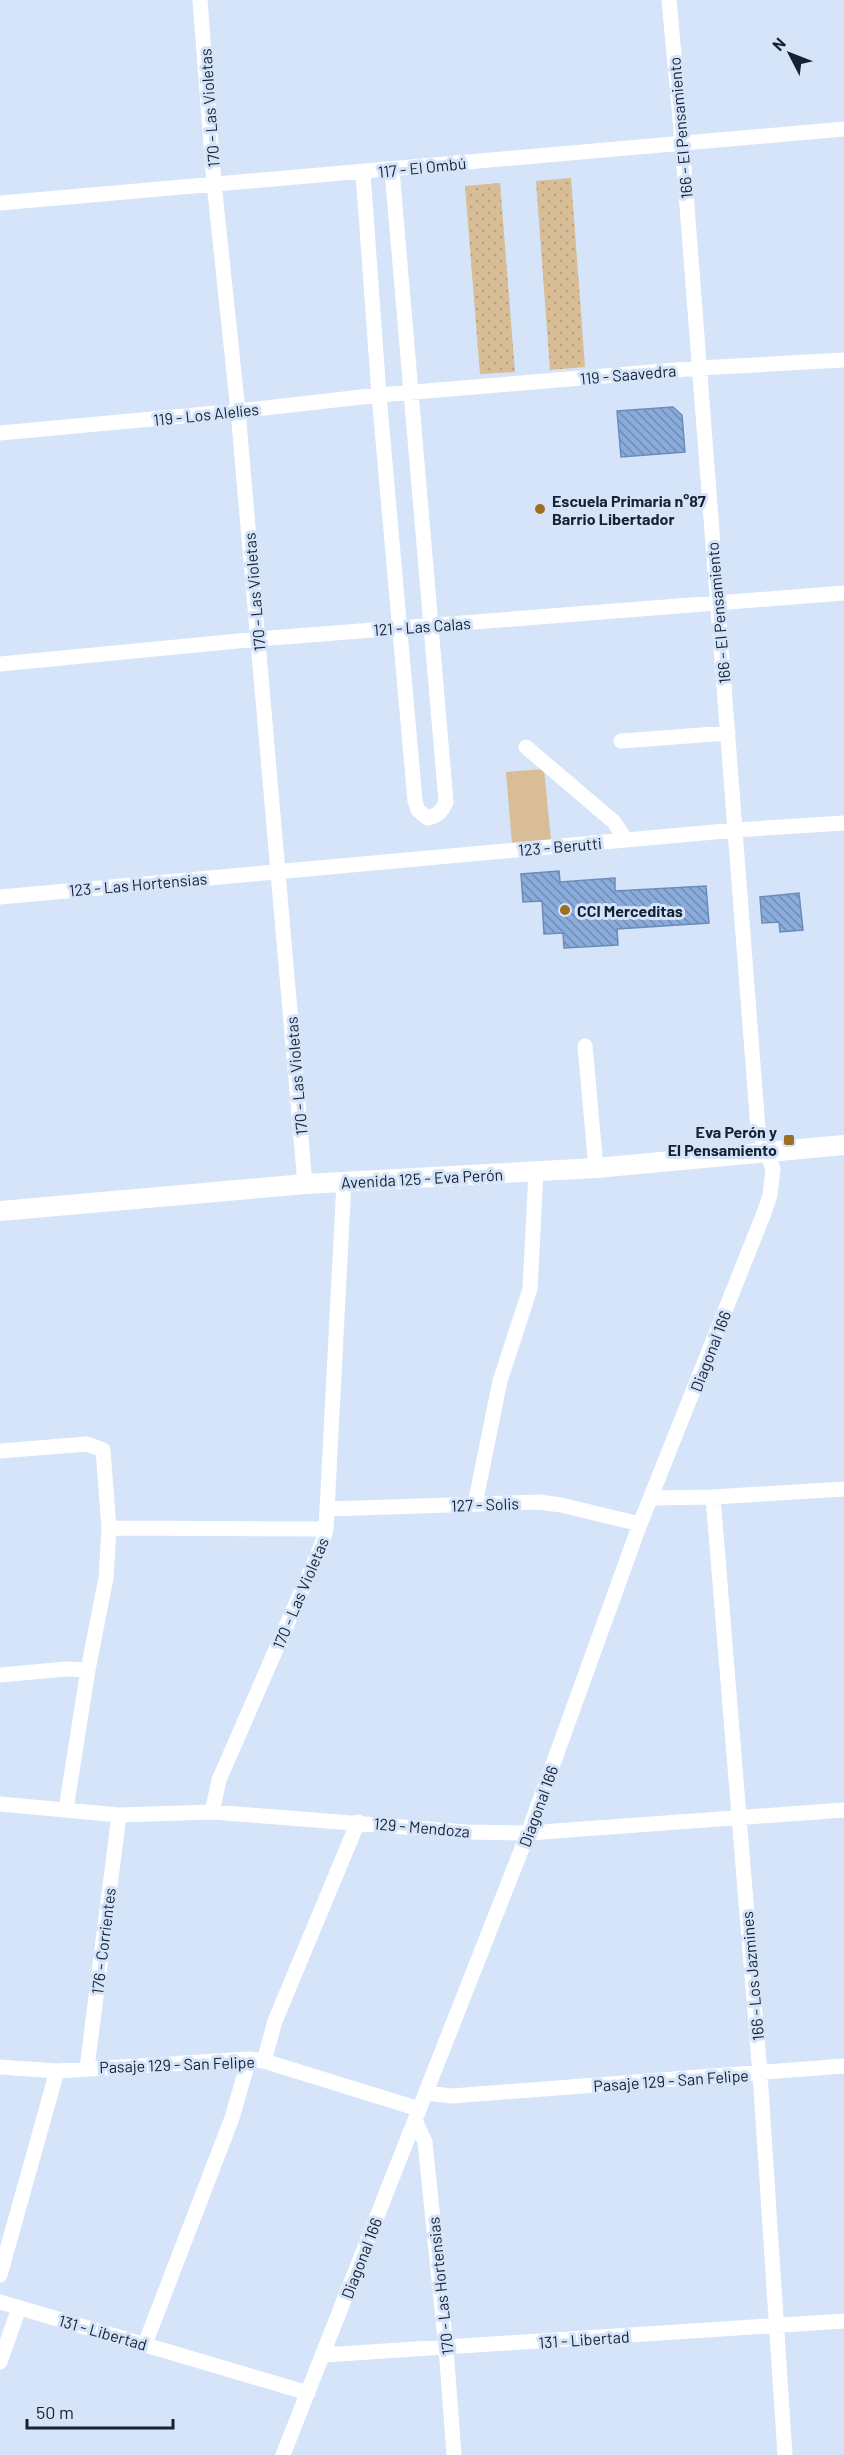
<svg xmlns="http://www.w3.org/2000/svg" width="844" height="2455" font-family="Barlow,sans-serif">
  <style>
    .grass { fill: url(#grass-dots) }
    .garden { fill: #d8bd96 }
    .building { fill: url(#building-back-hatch); stroke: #6b8cbb; stroke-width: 1.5 }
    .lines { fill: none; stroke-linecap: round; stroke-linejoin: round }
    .minor { stroke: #fff; stroke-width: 15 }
    .tertiary { stroke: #fff; stroke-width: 20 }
    .poi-dot { fill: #9d7020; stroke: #d5e4f8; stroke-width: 2 }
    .labels { text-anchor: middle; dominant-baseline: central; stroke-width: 6; stroke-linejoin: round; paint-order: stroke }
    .street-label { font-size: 16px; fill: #152235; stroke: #d5e4f8 }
    .poi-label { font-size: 16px; font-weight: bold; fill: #152235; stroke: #d5e4f8; text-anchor: start }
  </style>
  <defs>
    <pattern id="grass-dots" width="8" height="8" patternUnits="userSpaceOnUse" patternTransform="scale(1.5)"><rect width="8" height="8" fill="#d8bd96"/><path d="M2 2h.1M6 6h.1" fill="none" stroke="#b8a282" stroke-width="1.8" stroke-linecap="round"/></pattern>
    <pattern id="building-back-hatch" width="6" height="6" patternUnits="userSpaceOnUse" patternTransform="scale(1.5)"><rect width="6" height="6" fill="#89acdc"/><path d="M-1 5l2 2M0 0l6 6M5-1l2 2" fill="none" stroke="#6f8cb3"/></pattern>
  </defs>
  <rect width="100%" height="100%" fill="#d5e4f8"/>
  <path class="grass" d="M571 178 585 367 550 370 536 181Z
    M500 183 515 372 480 374 465 186Z"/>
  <path class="garden" d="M544 769 551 840 512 844 506 772Z"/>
  <path class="building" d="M673 407 682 415 685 452 621 457 617 411Z
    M559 871 560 882 615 878V891L706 886 709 923 617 929 618 945 564 948 563 933 544 934 542 901 523 902 521 874Z
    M799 893 803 930 780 932 779 922 762 923 760 897Z"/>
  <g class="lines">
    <path class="minor" d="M200 0 214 183 238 411 305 1184
      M363 173 379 395 415 801 418 810 427 818C438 816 442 811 446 802L392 170
      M0 203 844 129
      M0 433 238 411 379 395 699 368 844 360
      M0 664 258 639 844 593
      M621 741 728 733
      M526 747 614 822 626 840
      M0 897 736 830 844 823
      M585 1046 596 1168
      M0 1451 87 1444 103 1450 109 1528 106 1578 88 1670 66 1809
      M713 1497 760 2074 785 2455
      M652 1498 713 1497 844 1489
      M475 1504 500 1381 530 1289 536 1172
      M328 1509 539 1502 561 1505 640 1524
      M109 1528 326 1529
      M0 1675 66 1669 88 1670
      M0 1804 119 1815 212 1812 466 1832 528 1833 844 1810
      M212 1812 219 1780 322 1544 326 1529 344 1182
      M264 2061 275 2021 358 1822
      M0 2067 57 2071 249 2059 264 2061 419 2109
      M87 2068 119 1815
      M426 2093 452 2096 844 2066
      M415 2120 425 2142 446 2348 454 2455
      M0 2275 57 2071
      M0 2302 308 2393
      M145 2344 232 2118 249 2059
      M324 2355 844 2321
      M0 2362 19 2308
      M283 2455 528 1833 640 1524 764 1213 770 1195 773 1169 758 1129 682 141 669 0"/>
    <path class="tertiary" d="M0 1211 305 1184 596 1168 844 1145"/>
  </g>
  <g class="poi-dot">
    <circle cx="540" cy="509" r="6"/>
    <circle cx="565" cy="910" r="6"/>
    <rect x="783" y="1134" width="12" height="12" rx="3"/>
  </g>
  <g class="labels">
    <g class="street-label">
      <text transform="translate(209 108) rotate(-94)">170 - Las Violetas</text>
      <text transform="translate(680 128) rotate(-95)">166 - El Pensamiento</text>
      <text transform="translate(422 167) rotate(-6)">117 - El Ombú</text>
      <text transform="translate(628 374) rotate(-5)">119 - Saavedra</text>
      <text transform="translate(206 414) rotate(-6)">119 - Los Alelíes</text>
      <text transform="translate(254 592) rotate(-95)">170 - Las Violetas</text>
      <text transform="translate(718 613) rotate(-95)">166 - El Pensamiento</text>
      <text transform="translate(422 626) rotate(-4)">121 - Las Calas</text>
      <text transform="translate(560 846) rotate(-5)">123 - Berutti</text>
      <text transform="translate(138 884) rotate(-5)">123 - Las Hortensias</text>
      <text transform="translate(296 1076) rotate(-95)">170 - Las Violetas</text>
      <text transform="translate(422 1178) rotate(-3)">Avenida 125 - Eva Perón</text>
      <text transform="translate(710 1351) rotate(-69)">Diagonal 166</text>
      <text transform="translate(485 1504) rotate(-2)">127 - Solis</text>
      <text transform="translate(300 1593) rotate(-67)">170 - Las Violetas</text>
      <text transform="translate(538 1806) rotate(-70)">Diagonal 166</text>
      <text transform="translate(422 1827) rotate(5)">129 - Mendoza</text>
      <text transform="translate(103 1941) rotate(-83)">176 - Corrientes</text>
      <text transform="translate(752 1976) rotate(-95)">166 - Los Jazmines</text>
      <text transform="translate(177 2064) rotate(-2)">Pasaje 129 - San Felipe</text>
      <text transform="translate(671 2080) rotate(-4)">Pasaje 129 - San Felipe</text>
      <text transform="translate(361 2258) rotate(-69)">Diagonal 166</text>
      <text transform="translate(440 2286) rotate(-96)">170 - Las Hortensias</text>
      <text transform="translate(103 2332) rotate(16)">131 - Libertad</text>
      <text transform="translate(584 2339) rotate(-4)">131 - Libertad</text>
    </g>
    <g class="poi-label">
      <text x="552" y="500">Escuela Primaria n°87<tspan x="552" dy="18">Barrio Libertador</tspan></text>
      <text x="577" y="910">CCI Merceditas</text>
      <text x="777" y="1131" text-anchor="end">Eva Perón y<tspan x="777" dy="18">El Pensamiento</tspan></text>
    </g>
  </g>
  <g transform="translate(790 54) rotate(312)" stroke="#d5e4f8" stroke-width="4.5" paint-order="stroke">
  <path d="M0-4.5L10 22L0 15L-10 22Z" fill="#152235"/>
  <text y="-9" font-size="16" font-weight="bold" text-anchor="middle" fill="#152235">N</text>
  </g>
  <path d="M27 2419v9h146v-9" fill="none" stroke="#152235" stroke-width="3"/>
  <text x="36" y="2419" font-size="18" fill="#152235" stroke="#d5e4f8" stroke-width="4.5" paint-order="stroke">50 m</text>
</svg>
